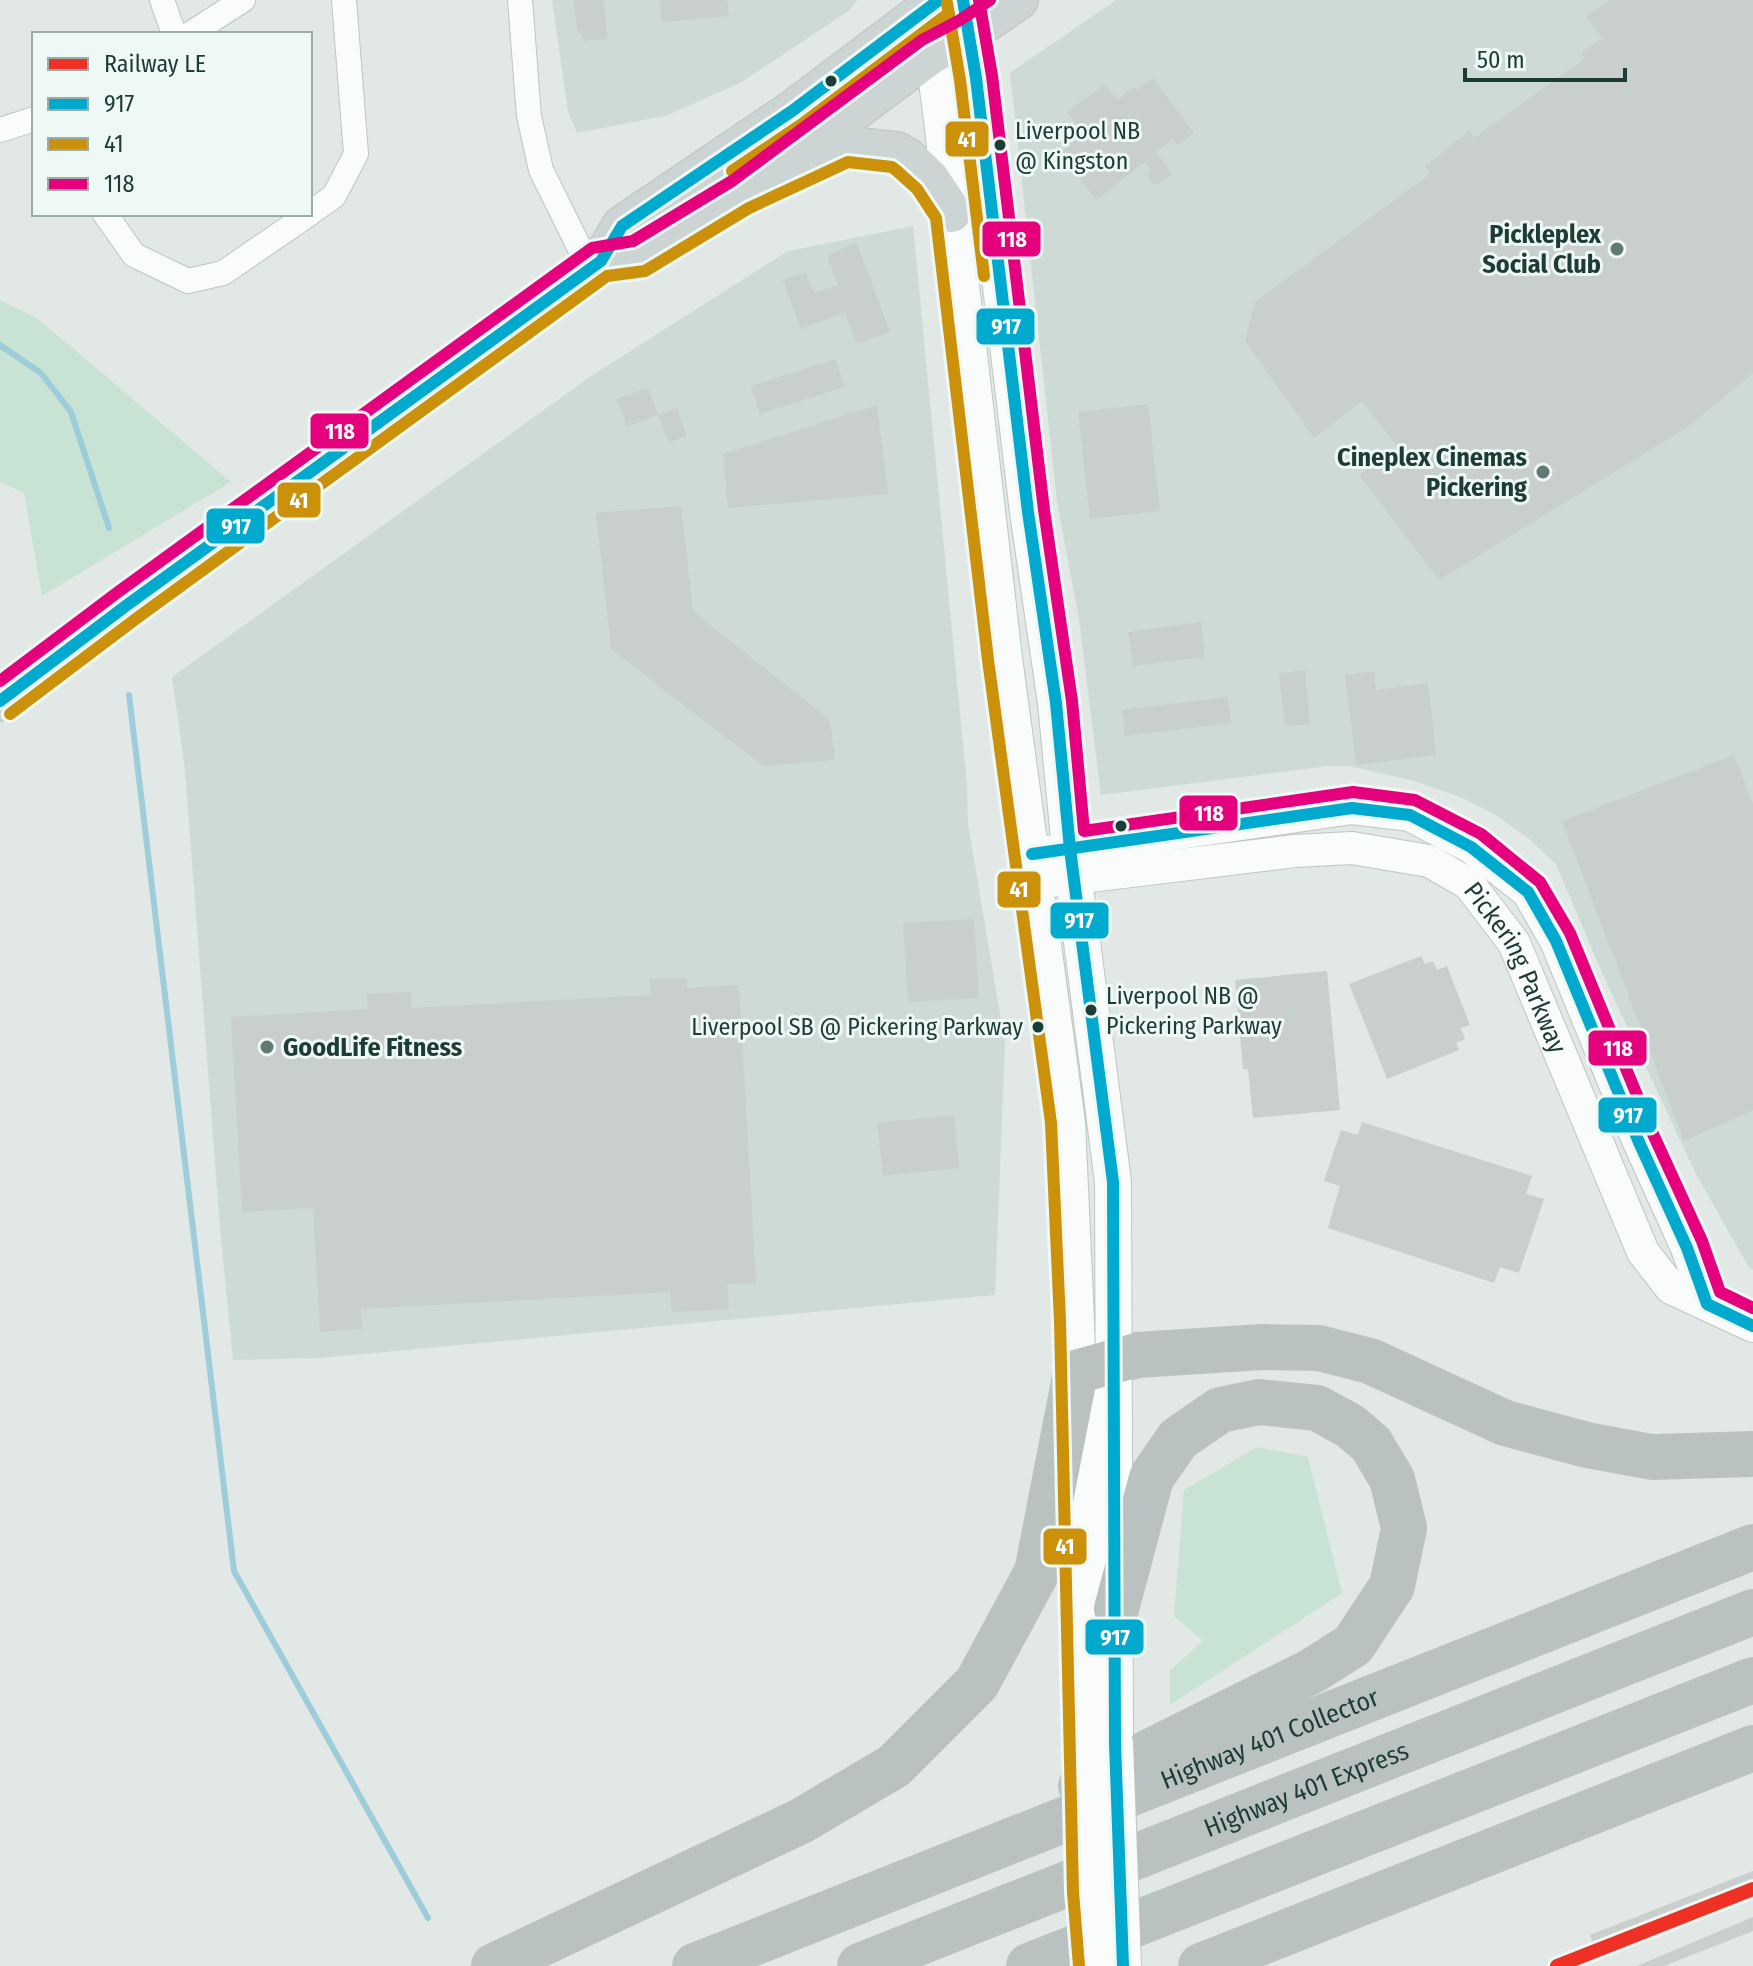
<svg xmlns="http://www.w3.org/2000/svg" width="1753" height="1966" font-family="'Fira Sans Condensed',sans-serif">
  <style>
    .built { fill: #cedad6 }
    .green { fill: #c8e3d3 }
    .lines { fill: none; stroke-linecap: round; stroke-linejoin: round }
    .stream { stroke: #9dcdda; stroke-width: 6 }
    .building { fill: #c8cfcd }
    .minor-casing { stroke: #bec5c2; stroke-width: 26 }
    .tertiary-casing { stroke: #bec5c2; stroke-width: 34 }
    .secondary-casing { stroke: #bdc6c3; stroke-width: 38 }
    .primary-casing { stroke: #bbc5c2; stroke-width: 42 }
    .motorway-casing { stroke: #bbc5c2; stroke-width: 46 }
    .minor { stroke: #fafcfb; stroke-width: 24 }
    .tertiary { stroke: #fafcfb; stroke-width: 32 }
    .secondary { stroke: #fafcfb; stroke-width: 36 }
    .primary { stroke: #ccd5d4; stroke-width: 40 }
    .motorway { stroke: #b9c2c0; stroke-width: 44 }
    .secondary-bridge-casing { stroke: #bdc6c3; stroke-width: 38; stroke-linecap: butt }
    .secondary-bridge { stroke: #fafcfb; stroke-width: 36 }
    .bus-1-casing { stroke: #eef8f4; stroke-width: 18 }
    .bus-2-casing { stroke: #eef8f4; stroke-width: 18 }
    .bus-3-casing { stroke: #eef8f4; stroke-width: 18 }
    .bus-1 { stroke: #00a9ce; stroke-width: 12 }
    .bus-2 { stroke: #cc910b; stroke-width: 12 }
    .bus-3 { stroke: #e5007d; stroke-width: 12 }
    .rail-1-casing { stroke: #eef8f4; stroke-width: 20 }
    .rail-1 { stroke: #ee3124; stroke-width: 14 }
    .bus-dot { fill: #1e3c37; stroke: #eef8f4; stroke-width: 3 }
    .poi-dot { fill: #627874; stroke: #eef8f4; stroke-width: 3 }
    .labels { text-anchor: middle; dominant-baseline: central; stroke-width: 6; stroke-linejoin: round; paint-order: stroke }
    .bus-label { font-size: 24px; fill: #1e3c37; stroke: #eef8f4; text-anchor: start }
    .poi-label { font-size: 26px; font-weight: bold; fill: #1e3c37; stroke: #eef8f4; text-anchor: end }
    .street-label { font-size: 26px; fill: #1e3c37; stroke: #eef8f4 }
    .line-badge { stroke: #eef8f4; stroke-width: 3 }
    .badge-label { font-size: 22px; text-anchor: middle; font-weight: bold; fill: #fff }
  </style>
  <rect width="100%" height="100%" fill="#e1e8e5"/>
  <path class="built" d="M552 0H857L850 10 740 83 665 116 577 133 568 112Z
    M1116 0H1753V1270L1748 1266 1694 1170 1603 975 1556 864 1529 839 1494 814 1460 797 1414 781 1350 766H1328L1101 795 1079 619 1057 502 1010 73Z
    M913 226 967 786 968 824 1005 1044 995 1295 321 1358 233 1360 220 1228 185 770 172 677 591 376 788 251Z"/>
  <path class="green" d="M0 300 37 318 231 482 42 596 24 493 0 482Z
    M1257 1447 1308 1457 1342 1593 1170 1705V1670L1203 1641 1174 1616 1184 1490Z"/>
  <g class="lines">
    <path class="stream" d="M0 345 41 373 71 412 109 528
      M129 695 234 1571 428 1918"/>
  </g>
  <path class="building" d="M574 0H604L607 39 583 41V35L577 31Z
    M660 0H727L729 16 662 22Z
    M1610 0H1753V373L1686 428 1439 580 1359 475 1398 448 1362 401 1314 438 1245 341 1255 302 1430 174 1425 166 1469 131 1474 138 1584 59 1581 52 1602 38 1586 17Z
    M1153 78 1194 133 1177 145 1173 139 1156 152 1172 174 1155 186 1147 175 1152 171 1145 162 1096 200 1060 153 1071 145 1067 140 1070 135 1075 134 1078 139 1084 135 1067 112 1105 84 1117 100 1134 87 1137 90Z
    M857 243 890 332 857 344 845 312 801 329 783 280 806 272 814 293 838 285 827 255Z
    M835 359 845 387 760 414 751 386Z
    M648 388 658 415 627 427 617 399Z
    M1148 404 1160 511 1090 519 1078 412Z
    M877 405 888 494 728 508 723 454Z
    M677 408 687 436 669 443 658 415Z
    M681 506 693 611 830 720 835 760 763 766 611 649 596 513Z
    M1201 622 1205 657 1133 666 1128 632Z
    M1305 670 1310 724 1285 726 1279 673Z
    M1374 671 1376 690 1428 683 1436 755 1356 765 1345 675Z
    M1228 697 1231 723 1125 736 1122 710Z
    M1734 755 1753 804V1110L1684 1141 1562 821Z
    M974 919 979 998 908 1002 903 923Z
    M1421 956 1425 964 1433 961 1437 970 1447 966 1470 1025 1461 1028 1465 1039 1456 1043 1459 1050 1387 1079 1349 984Z
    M1327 971 1340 1110 1253 1118 1248 1069H1243L1235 980Z
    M687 978V988L739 985 756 1283 727 1284 729 1309 672 1312 670 1292 361 1309 362 1329 320 1332 313 1208 242 1212 231 1017 368 1009 367 994 411 992V1008L651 995 650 979Z
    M954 1115 959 1168 883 1176 877 1123Z
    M1362 1122 1532 1176 1526 1194 1544 1199 1519 1273 1500 1267 1494 1283 1328 1228 1340 1186 1324 1181 1341 1130 1358 1135Z
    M1753 1871V1885L1705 1904 1704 1901 1593 1944 1590 1935Z
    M1753 1917V1931L1664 1966H1637Z"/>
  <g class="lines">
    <defs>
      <path id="minor" d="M162 0 174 34
        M520 0 529 116 541 170 590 269
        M190 34 243 0
        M0 130 34 119
        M310 213 334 196 356 154 344 0
        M105 214 134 255 188 281 223 273 309 214"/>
      <g id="tertiary">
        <path d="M1032 854 1352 808 1410 815 1471 847 1528 892 1556 941 1638 1140 1687 1248 1707 1304"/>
        <path id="s1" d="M1033 883 1295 851 1352 848 1429 861 1469 884 1514 943 1643 1252 1671 1288 1753 1326"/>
      </g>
      <path id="secondary" d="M963 0 976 78 1028 512 1056 703 1070 849 1113 1182 1115 1743
        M929 29 940 103 1004 658 1067 1122 1076 1320 1087 1751"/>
      <path id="primary" d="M803 165 845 146 897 152 907 158 929 179 951 212
        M601 261 638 257 741 194 932 53 968 34 1018 0
        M0 701 127 605 590 269 601 261 622 226 792 111 939 0"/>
      <g id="motorway">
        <path d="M1081 1786 1312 1671 1353 1645 1392 1586 1404 1528 1392 1479 1371 1444 1350 1426 1317 1408 1259 1402 1220 1410 1178 1439 1151 1478 1116 1609"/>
        <path d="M494 1966 801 1821 894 1766 977 1683 1037 1572 1076 1372 1137 1355 1262 1347 1319 1348 1370 1361 1505 1423 1587 1445 1652 1457 1753 1454"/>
        <path id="s2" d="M695 1966 1753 1547"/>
        <path id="s3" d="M860 1966 1753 1612"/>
        <path d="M1029 1966 1753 1680"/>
        <path d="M1201 1966 1753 1748"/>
      </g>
    </defs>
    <use href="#minor" class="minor-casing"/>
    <use href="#tertiary" class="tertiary-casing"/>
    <use href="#secondary" class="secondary-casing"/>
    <use href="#primary" class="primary-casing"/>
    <use href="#motorway" class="motorway-casing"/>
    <use href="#minor" class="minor"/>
    <use href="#tertiary" class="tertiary"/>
    <use href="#secondary" class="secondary"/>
    <use href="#primary" class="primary"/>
    <use href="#motorway" class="motorway"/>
    <defs>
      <path id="secondary-bridge" d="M1115 1743 1123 1966
        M1087 1751 1089 1892 1095 1966"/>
    </defs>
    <use href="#secondary-bridge" class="secondary-bridge-casing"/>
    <use href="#secondary-bridge" class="secondary-bridge"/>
    <defs>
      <path id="bus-1" d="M963 0 976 78 1028 512 1056 703 1070 849 1113 1182 1115 1743 1123 1966
        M0 701 127 605 601 261 622 226 792 111 939 0
        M1032 854 1352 808 1410 815 1471 847 1528 892 1556 941 1638 1140 1687 1248 1707 1304 1753 1326"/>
      <path id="bus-2" d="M947 3 960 80 984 276
        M732 171 802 124 949 13
        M10 714 137 618 607 276 645 271 749 208 848 162 892 167 897 171 917 189 936 218 988 660 1051 1123 1060 1321 1073 1892 1079 1966"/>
      <path id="bus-3" d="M979 0 992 76 1044 510 1072 701 1084 831 1353 792 1415 800 1481 834 1540 882 1570 933 1653 1134 1702 1241 1720 1292 1753 1308
        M0 681 118 592 592 248 633 241 732 181 922 40 960 20 990 0"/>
    </defs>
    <use href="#bus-1" class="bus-1-casing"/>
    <use href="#bus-2" class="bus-2-casing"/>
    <use href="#bus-3" class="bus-3-casing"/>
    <use href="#bus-1" class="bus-1"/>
    <use href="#bus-2" class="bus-2"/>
    <use href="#bus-3" class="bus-3"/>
    <defs>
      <path id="rail-1" d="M1557 1966 1753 1889"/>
    </defs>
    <use href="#rail-1" class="rail-1-casing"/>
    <use href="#rail-1" class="rail-1"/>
  </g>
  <g class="bus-dot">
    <circle cx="831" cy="81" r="7"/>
    <circle cx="1000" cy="145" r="7"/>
    <circle cx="1121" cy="826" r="7"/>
    <circle cx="1091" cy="1010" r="7"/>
    <circle cx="1038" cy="1027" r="7"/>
  </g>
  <g class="poi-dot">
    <circle cx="1617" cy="249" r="8"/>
    <circle cx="1543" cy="472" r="8"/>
    <circle cx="267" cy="1047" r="8"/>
  </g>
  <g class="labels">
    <g class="bus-label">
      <text x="1015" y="131">Liverpool NB<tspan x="1015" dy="30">@ Kingston</tspan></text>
      <text x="1106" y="996">Liverpool NB @<tspan x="1106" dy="30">Pickering Parkway</tspan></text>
      <text x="1023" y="1027" text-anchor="end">Liverpool SB @ Pickering Parkway</text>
    </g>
    <g class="poi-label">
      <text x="1601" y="234">Pickleplex<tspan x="1601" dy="30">Social Club</tspan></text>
      <text x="1527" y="457">Cineplex Cinemas<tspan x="1527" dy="30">Pickering</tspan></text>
      <text x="283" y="1047" text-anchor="start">GoodLife Fitness</text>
    </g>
    <g class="street-label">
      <text stroke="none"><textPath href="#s1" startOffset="542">Pickering Parkway</textPath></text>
      <text stroke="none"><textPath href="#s2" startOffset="618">Highway 401 Collector</textPath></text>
      <text stroke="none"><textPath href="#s3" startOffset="480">Highway 401 Express</textPath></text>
    </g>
  </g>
  <g class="line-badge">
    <rect x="944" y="120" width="46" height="38" rx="8" fill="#cc910b"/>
    <rect x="981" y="220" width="61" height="38" rx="8" fill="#e5007d"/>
    <rect x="975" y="307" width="61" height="39" rx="8" fill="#00a9ce"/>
    <rect x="309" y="412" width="61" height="38" rx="8" fill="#e5007d"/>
    <rect x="276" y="481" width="46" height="38" rx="8" fill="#cc910b"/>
    <rect x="205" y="507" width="61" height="38" rx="8" fill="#00a9ce"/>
    <rect x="1178" y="794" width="61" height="38" rx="8" fill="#e5007d"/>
    <rect x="996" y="870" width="46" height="39" rx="8" fill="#cc910b"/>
    <rect x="1049" y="901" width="61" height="39" rx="8" fill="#00a9ce"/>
    <rect x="1587" y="1029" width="61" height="38" rx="8" fill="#e5007d"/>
    <rect x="1597" y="1096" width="61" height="38" rx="8" fill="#00a9ce"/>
    <rect x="1042" y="1527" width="46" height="39" rx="8" fill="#cc910b"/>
    <rect x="1084" y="1618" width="61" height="38" rx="8" fill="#00a9ce"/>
  </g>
  <g class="badge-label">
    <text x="967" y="147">41</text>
    <text x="1012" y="247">118</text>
    <text x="1006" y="334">917</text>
    <text x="340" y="439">118</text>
    <text x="299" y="508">41</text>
    <text x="236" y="534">917</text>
    <text x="1209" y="821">118</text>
    <text x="1019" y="897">41</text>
    <text x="1079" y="928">917</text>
    <text x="1618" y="1056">118</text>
    <text x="1628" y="1123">917</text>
    <text x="1065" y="1554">41</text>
    <text x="1115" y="1645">917</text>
  </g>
  <rect x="32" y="32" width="280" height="184" fill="#eef8f4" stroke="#9bada8" stroke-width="2"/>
  <rect x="48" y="58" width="40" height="12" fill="#ee3124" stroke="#9bada8" stroke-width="2"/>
  <text x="104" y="72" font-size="24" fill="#1e3c37">Railway LE</text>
  <rect x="48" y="98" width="40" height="12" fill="#00a9ce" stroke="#9bada8" stroke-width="2"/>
  <text x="104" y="112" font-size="24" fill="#1e3c37">917</text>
  <rect x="48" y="138" width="40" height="12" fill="#cc910b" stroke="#9bada8" stroke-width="2"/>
  <text x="104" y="152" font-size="24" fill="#1e3c37">41</text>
  <rect x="48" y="178" width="40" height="12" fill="#e5007d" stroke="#9bada8" stroke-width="2"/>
  <text x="104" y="192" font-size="24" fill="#1e3c37">118</text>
  <path d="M1465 68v12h160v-12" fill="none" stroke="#1e3c37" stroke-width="4"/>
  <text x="1477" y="68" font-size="24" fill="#1e3c37" stroke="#eef8f4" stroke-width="6" paint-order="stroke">50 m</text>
</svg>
